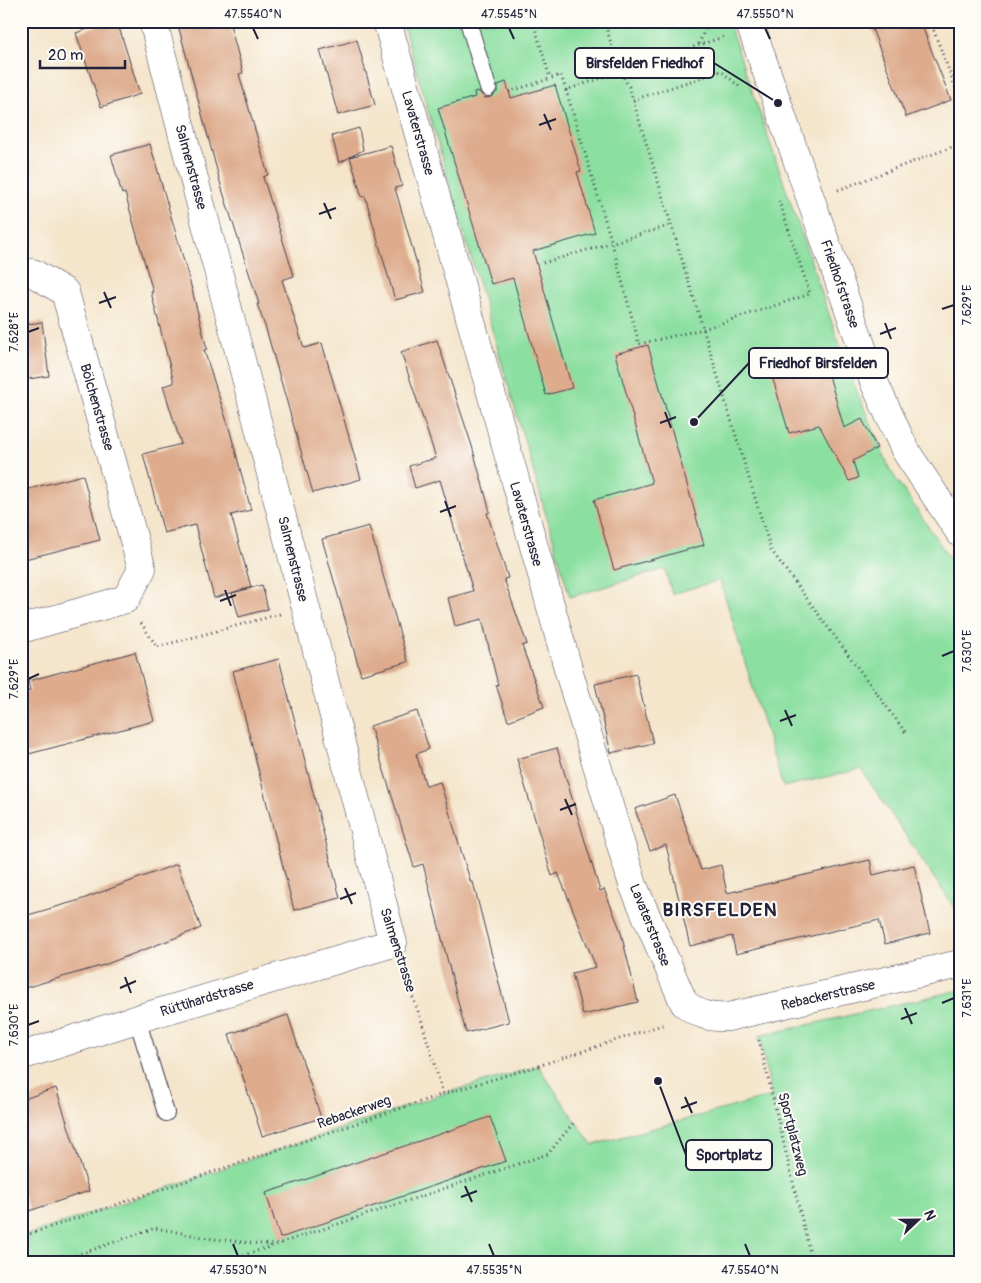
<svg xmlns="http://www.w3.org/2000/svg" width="981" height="1283" font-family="Pangolin,sans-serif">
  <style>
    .green { fill: #8bdfa0; stroke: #56806e }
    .building { fill: #deac8d }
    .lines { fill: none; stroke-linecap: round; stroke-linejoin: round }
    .service-casing { stroke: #423f51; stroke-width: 18 }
    .minor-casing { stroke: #423f51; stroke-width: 29 }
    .path { stroke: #423f51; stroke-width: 3; stroke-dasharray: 1 4; stroke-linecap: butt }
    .service { stroke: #fff; stroke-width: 16 }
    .minor { stroke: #fff; stroke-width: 28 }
    .ticks { fill: none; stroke: #22223b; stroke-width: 2 }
    .labels { text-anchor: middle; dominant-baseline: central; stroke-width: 4; stroke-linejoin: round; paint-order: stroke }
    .street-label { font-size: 14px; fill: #22223b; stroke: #fdfcf7 }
    .district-label { font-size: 19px; font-weight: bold; letter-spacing: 1px; fill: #22223b; stroke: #fdfcf7 }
    .leader { fill: none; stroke: #22223b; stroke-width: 2 }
    .callout-dot { fill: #22223b; stroke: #fdfcf7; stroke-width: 2 }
    .callout { fill: #fdfcf7; stroke: #22223b; stroke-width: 2 }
    .callout-label { font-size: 15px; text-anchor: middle; font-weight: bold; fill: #22223b }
    .neatline { fill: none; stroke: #22223b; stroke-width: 2 }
    .ticks-label { font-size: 12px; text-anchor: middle; fill: #22223b }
  </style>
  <rect width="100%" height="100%" fill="#fdfcf7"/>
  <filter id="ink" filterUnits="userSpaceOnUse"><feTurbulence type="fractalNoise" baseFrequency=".02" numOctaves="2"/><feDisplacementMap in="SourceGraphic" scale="10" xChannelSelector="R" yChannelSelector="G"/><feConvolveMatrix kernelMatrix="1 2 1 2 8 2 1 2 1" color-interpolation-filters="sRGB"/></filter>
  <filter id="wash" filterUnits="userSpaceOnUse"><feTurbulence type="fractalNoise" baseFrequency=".0096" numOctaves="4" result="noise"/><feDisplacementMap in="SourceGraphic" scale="20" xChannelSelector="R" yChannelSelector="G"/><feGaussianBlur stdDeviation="1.12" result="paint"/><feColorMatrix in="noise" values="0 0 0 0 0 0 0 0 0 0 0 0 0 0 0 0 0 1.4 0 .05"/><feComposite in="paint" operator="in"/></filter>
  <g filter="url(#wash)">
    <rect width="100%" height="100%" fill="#f4e5cb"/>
    <path class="green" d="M402 21H728L850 375 890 470 960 574V916L861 769 783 787 720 580 672 594 665 569 570 597Z
      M960 990V1262H21V1237L443 1094 538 1066 592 1145 772 1096 759 1036Z"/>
    <g id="blocks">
      <path class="building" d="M111 21H117L140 94 101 107 76 33Z
        M177 21H229L243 73 239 74 268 175 263 177 294 276 282 280 304 348 322 343 361 479 313 493 266 329 257 304H259L222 189Z
        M869 21H920L951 100 906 117Z
        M357 40 375 105 338 115 320 50Z
        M506 82 511 98 555 85 581 171 577 172 595 233 533 251 572 388 546 395 513 278 491 284 438 108 475 97 474 92 478 91 485 98 491 97 498 91V85Z
        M359 128 363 150 339 163 332 136Z
        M150 144 190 282 207 349 204 350 230 431 251 510 231 515 251 587 214 598 195 525 164 533 143 454 181 444 163 386 174 383 151 292H153L125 193 122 194 111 155Z
        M391 146 402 186 395 188 425 292 395 300 365 196 362 197 350 157Z
        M42 322 49 376 21 380V325Z
        M437 340 472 446 490 512 487 513 508 578 504 579 527 644 522 646 544 707 508 721 496 685H498L482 619 455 626 448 598 473 591 440 480 415 488 409 466 436 458 401 352Z
        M648 345 704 545 614 570 594 500 652 483 615 354Z
        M822 351 844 428 862 419 877 448 853 461 858 478 849 481 819 425 789 433 769 366Z
        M83 475 100 540 21 560V491Z
        M369 526 408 662 361 675 322 539Z
        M262 585 268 609 239 617 232 593Z
        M135 652 154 721 21 756V693L30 691 28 681Z
        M279 659 340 898 294 910 233 671Z
        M636 674 653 743 611 753 595 684Z
        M417 711 429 749 416 754 426 786 440 782 471 883 473 882 509 1022 466 1033 423 864 414 867 370 726Z
        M557 748 600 891 604 889 620 929 638 1002 583 1015 572 973 596 967 558 873 552 876 517 759Z
        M675 795 701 870 721 865 727 893 870 860 873 875 914 865 930 933 885 944 879 920 736 954 732 936 690 946 666 845 650 851 635 809Z
        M177 864 201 928 104 965 21 989V917L80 900Z
        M288 1015 321 1118 262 1136 229 1034Z
        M56 1088 89 1191 29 1211 21 1188V1100Z
        M490 1117 506 1161 280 1238 266 1193Z"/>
    </g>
  </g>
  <g filter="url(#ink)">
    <use href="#blocks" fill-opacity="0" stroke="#423f51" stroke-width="1"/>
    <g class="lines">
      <defs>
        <path id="service" d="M468 21 488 88
          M137 1019 166 1113"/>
        <path id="minor" d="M387 21 571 679 633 885 684 1003C699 1015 709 1018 728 1017L960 964
          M749 21 874 382 905 450 960 533
          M21 274 33 273 65 292 142 569 126 599 21 629
          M21 1056 137 1019 393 943 153 21"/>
      </defs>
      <use href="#service" class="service-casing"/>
      <use href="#minor" class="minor-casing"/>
      <path class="path" d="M533 21 550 78
        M604 21 620 71 629 87 633 100 771 550 906 733
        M930 21 960 99
        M699 44 708 21
        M566 90 612 243 639 344 703 329 810 294 779 201
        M509 92 561 75 566 90 726 36
        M633 100 721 71 741 88
        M838 190 960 144
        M543 263 672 225
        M141 623 157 647 280 614
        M402 969 421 1019 443 1094
        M759 1040 812 1262
        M21 1237 443 1094 538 1066 665 1024
        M57 1262 155 1228 213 1239 272 1245
        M224 1262 548 1154 575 1121"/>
      <use href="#service" class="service"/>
      <use href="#minor" class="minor"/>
    </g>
  </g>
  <path class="ticks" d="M253 28 258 39M509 28 514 39M765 28 770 39M544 114 551 130M539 125 556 119M324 203 331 219M319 214 336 208M104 292 111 308M99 303 116 297M942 309 954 305M885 323 891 339M28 332 39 328M880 334 896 328M665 412 671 428M660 423 676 417M445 501 451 517M440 512 456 506M225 590 231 606M220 601 236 595M942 656 954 651M28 679 39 674M785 710 792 726M780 721 796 715M565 799 572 815M560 810 576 804M345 888 352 904M340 899 356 893M125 977 131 993M120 988 136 981M942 1003 954 998M905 1008 912 1024M901 1019 917 1013M28 1025 39 1021M685 1097 692 1113M681 1108 697 1102M465 1186 472 1202M461 1197 477 1191M233 1244 238 1256M489 1244 494 1256M745 1244 750 1256"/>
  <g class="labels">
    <g class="street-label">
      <text transform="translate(418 133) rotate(74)">Lavaterstrasse</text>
      <text transform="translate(191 167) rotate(75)">Salmenstrasse</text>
      <text transform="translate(840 284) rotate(71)">Friedhofstrasse</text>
      <text transform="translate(97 407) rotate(74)">Bölchenstrasse</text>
      <text transform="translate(526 524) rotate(74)">Lavaterstrasse</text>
      <text transform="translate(293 559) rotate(76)">Salmenstrasse</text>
      <text transform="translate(650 925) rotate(68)">Lavaterstrasse</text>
      <text transform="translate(398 950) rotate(72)">Salmenstrasse</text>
      <text transform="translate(828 995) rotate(-13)">Rebackerstrasse</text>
      <text transform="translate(207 998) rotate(-17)">Rüttihardstrasse</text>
      <text transform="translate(354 1112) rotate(-19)">Rebackerweg</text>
      <text transform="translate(793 1134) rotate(76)">Sportplatzweg</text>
    </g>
    <g class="district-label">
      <text x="720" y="910">BIRSFELDEN</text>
    </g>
  </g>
  <path class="leader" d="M778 103L714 63M694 422L749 363M658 1081L686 1155"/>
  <g class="callout-dot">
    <circle cx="778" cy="103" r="5"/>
    <circle cx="694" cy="422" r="5"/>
    <circle cx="658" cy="1081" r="5"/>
  </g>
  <g class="callout">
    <rect x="575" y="48" width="139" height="30" rx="5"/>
    <rect x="749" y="348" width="139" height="30" rx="5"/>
    <rect x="686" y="1140" width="86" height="30" rx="5"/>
  </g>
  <g class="callout-label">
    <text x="645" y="68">Birsfelden Friedhof</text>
    <text x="818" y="368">Friedhof Birsfelden</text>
    <text x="729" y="1160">Sportplatz</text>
  </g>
  <rect width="981" height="1283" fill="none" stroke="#fdfcf7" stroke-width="55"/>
  <g transform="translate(918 1220) rotate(68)" stroke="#fdfcf7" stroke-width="4" paint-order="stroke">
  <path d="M0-4L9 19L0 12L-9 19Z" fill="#22223b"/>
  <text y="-8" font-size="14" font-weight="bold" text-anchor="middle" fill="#22223b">N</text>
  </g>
  <path d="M40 60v8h85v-8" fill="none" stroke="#22223b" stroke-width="2.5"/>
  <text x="48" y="60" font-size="15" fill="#22223b" stroke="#fdfcf7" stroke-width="4" paint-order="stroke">20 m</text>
  <rect x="28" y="28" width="926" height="1228" class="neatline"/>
  <g class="ticks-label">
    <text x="253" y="18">47.5540°N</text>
    <text x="509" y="18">47.5545°N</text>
    <text x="765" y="18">47.5550°N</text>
    <text transform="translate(967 305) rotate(-90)" y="4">7.629°E</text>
    <text transform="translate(14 332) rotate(-90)" y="4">7.628°E</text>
    <text transform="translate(967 651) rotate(-90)" y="4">7.630°E</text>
    <text transform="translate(14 679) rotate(-90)" y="4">7.629°E</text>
    <text transform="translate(967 998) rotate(-90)" y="4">7.631°E</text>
    <text transform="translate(14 1025) rotate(-90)" y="4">7.630°E</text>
    <text x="238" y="1274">47.5530°N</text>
    <text x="494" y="1274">47.5535°N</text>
    <text x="750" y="1274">47.5540°N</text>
  </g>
</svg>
